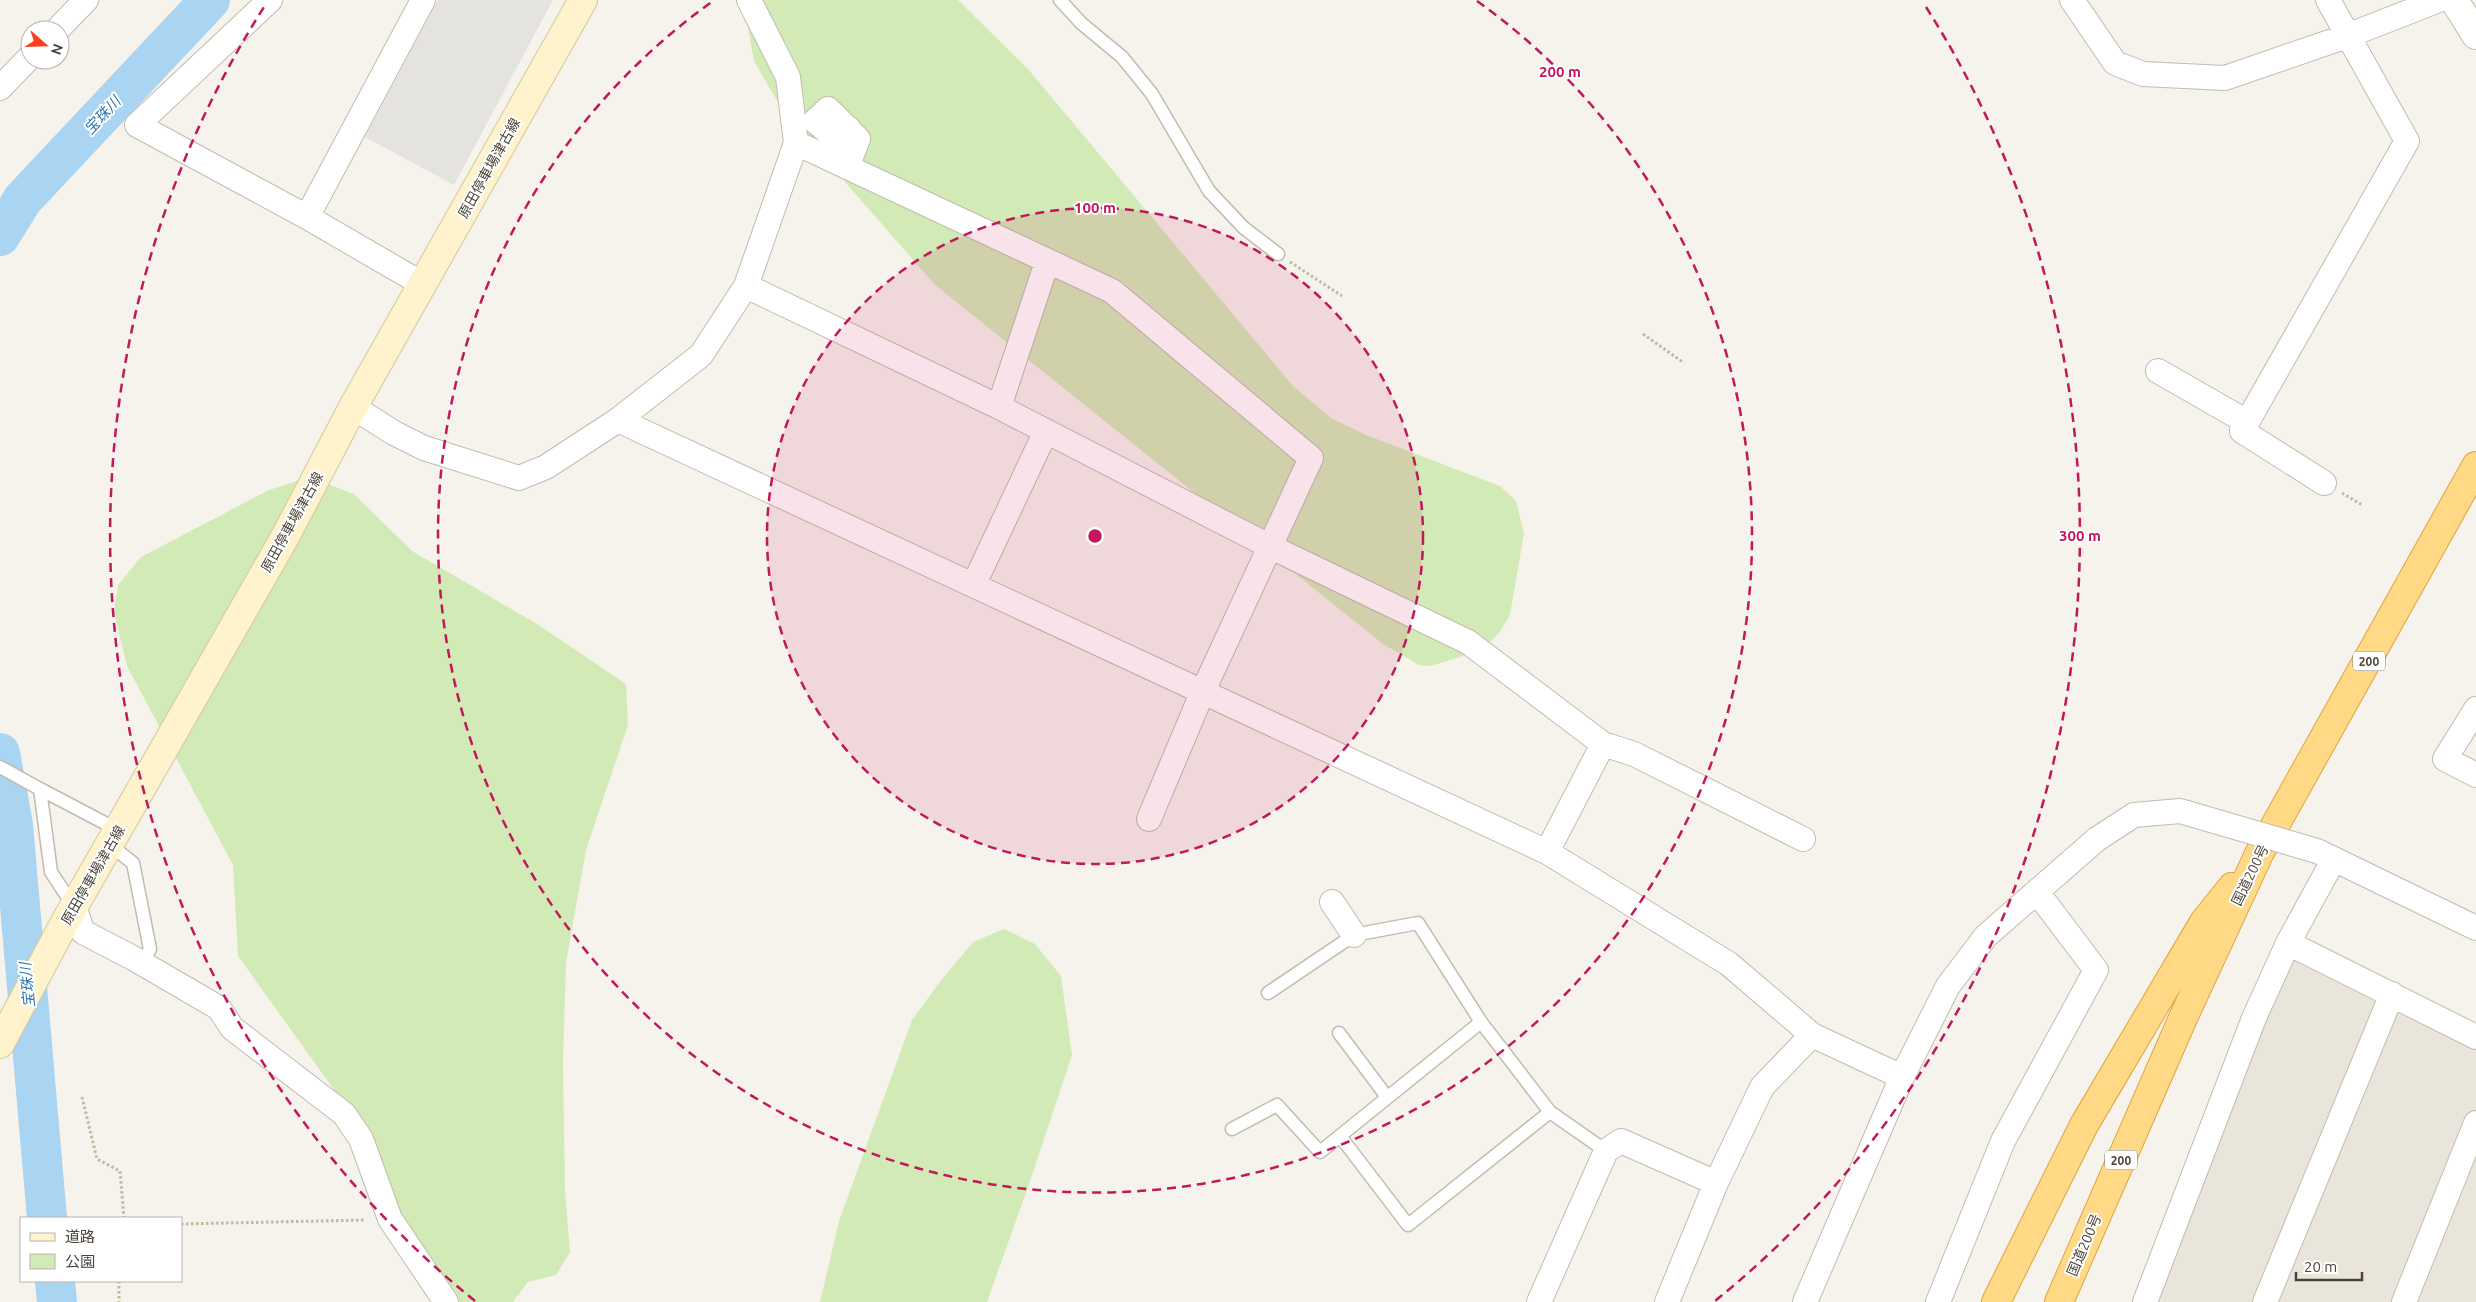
<svg xmlns="http://www.w3.org/2000/svg" width="2476" height="1302" font-family="Ubuntu,'Noto Sans JP',sans-serif">
  <style>
    .residential { fill: #eae5da }
    .green { fill: #d2eab5 }
    .parking { fill: #e5e3e0 }
    .lines { fill: none; stroke-linecap: round; stroke-linejoin: round }
    .river { stroke: #a9d4f2; stroke-width: 40 }
    .service-casing { stroke: #c2bbae; stroke-width: 15 }
    .minor-casing { stroke: #c2bbae; stroke-width: 26 }
    .tertiary-casing { stroke: #c2bbae; stroke-width: 30 }
    .secondary-casing { stroke: #d6c79b; stroke-width: 30 }
    .trunk-casing { stroke: #e0a43c; stroke-width: 30 }
    .path { stroke: #c4b79f; stroke-width: 3; stroke-dasharray: 2.5 2.5; stroke-linecap: butt }
    .service { stroke: #fff; stroke-width: 12 }
    .minor { stroke: #fff; stroke-width: 24 }
    .tertiary { stroke: #fff; stroke-width: 28 }
    .secondary { stroke: #fff3cd; stroke-width: 28 }
    .trunk { stroke: #ffd985; stroke-width: 28 }
    .minor-bridge-casing { stroke: #c2bbae; stroke-width: 26; stroke-linecap: butt }
    .minor-bridge { stroke: #fff; stroke-width: 24 }
    .ring { fill: none; stroke: #c2185b; stroke-width: 2.5; stroke-dasharray: 9 6 }
    .labels { text-anchor: middle; dominant-baseline: central; stroke-width: 4; stroke-linejoin: round; paint-order: stroke }
    .shield { fill: #fff; stroke: #817c74; stroke-width: 1 }
    .shield-label { font-size: 12px; font-weight: bold; fill: #4b4439 }
    .street-label { font-size: 14px; fill: #4b4439; stroke: #fff }
    .water-label { font-size: 15px; font-style: italic; fill: #2e7ab2; stroke: #fff }
    .centre { fill: #c2185b; stroke: #fff; stroke-width: 2.5 }
    .ring-label { font-size: 15px; text-anchor: middle; font-weight: bold; fill: #c2185b; stroke: #fff; stroke-width: 4; stroke-linejoin: round; paint-order: stroke }
  </style>
  <rect width="100%" height="100%" fill="#f6f3ec"/>
  <path class="residential" d="M2283 929 2476 1027V1302H2135Z"/>
  <path class="green" d="M743 0H958L1028 69 1293 386 1331 418 1366 435 1500 486 1516 501 1524 533 1510 615 1499 633 1482 650 1431 666 1419 665 1383 644 935 285 783 111 754 61Z
    M309 477 354 494 412 551 537 624 626 684 628 725 586 850 566 963 563 1062 565 1190 570 1252 556 1275 528 1282 513 1302H460L447 1281 402 1227 396 1199 380 1154 238 956 233 865 127 666 114 612 118 585 141 557 269 490Z
    M1004 929 1035 944 1061 976 1072 1055 1030 1181 987 1302H820L839 1221 912 1020 939 983 973 942Z"/>
  <path class="parking" d="M438 0H553L454 185 365 137Z"/>
  <g class="lines">
    <path class="river" d="M0 236 23 199 210 0
      M0 753 13 825 47 1218
      M55 1281 57 1302"/>
    <defs>
      <path id="service" d="M1060 0 1081 23 1122 57 1152 94 1209 191 1244 228 1278 254
        M0 767 40 789 51 872 74 907
        M40 789 118 830
        M110 845 133 863 150 949 143 963
        M1268 993 1354 935 1418 923 1481 1022 1550 1112 1606 1151
        M1339 1033 1387 1097
        M1232 1129 1277 1105 1320 1152 1481 1022
        M1340 1136 1408 1225 1550 1112"/>
      <path id="minor" d="M270 0 137 125 307 217 424 285
        M2072 0 2115 63 2143 74 2225 78 2347 36 2439 0
        M57 30 86 0
        M0 88 30 57
        M796 143 1112 291 1311 458 1203 691 1149 819
        M847 167 858 139 828 109 815 121 837 140 849 129
        M307 217 423 0
        M746 286 999 407 1271 547 1468 642 1603 744
        M2158 371 2247 422
        M353 407 394 433 424 448 519 478 546 467 618 420 701 355 746 286 796 143 788 77 749 0
        M999 407 1047 262
        M618 420 1547 852 1729 964 1812 1035 1902 1077
        M2324 483 2242 431 2407 141 2328 0
        M974 584 1046 431
        M2476 709 2445 759 2476 775
        M2317 851 2476 928
        M1547 852 1603 744 1634 754 1803 839
        M1332 902 1354 935
        M74 907 83 932 133 958 219 1008 232 1028 344 1114 361 1139 390 1219 446 1302
        M2288 943 2334 859
        M1539 1302 1606 1151 1621 1141 1716 1183
        M1667 1302 1716 1183 1762 1087 1812 1035
        M1805 1302 1902 1077 1948 986 1986 936 2097 839
        M1938 1302 2003 1141 2096 970 2037 892
        M2145 1302 2254 1018 2288 943 2476 1037
        M2265 1302 2392 994
        M2404 1302 2476 1123"/>
      <path id="tertiary" d="M2454 0 2476 35"/>
      <path id="secondary" d="M0 1044 65 922 285 537 353 407 583 0"/>
      <path id="trunk" d="M1996 1302 2084 1125 2204 922 2232 887
        M2059 1302 2183 1018 2259 854 2476 466"/>
    </defs>
    <use href="#service" class="service-casing"/>
    <use href="#minor" class="minor-casing"/>
    <use href="#tertiary" class="tertiary-casing"/>
    <use href="#secondary" class="secondary-casing"/>
    <use href="#trunk" class="trunk-casing"/>
    <path class="path" d="M1290 262 1342 296
      M1643 334 1684 363
      M2342 493 2362 505
      M82 1097 97 1159 120 1171 124 1218
      M181 1224 366 1220
      M119 1281V1302"/>
    <use href="#service" class="service"/>
    <use href="#minor" class="minor"/>
    <use href="#tertiary" class="tertiary"/>
    <use href="#secondary" class="secondary"/>
    <use href="#trunk" class="trunk"/>
    <defs>
      <path id="minor-bridge" d="M2097 839 2134 815 2180 811 2317 851"/>
    </defs>
    <use href="#minor-bridge" class="minor-bridge-casing"/>
    <use href="#minor-bridge" class="minor-bridge"/>
  </g>
  <circle cx="1095" cy="536" r="328" fill="#c2185b" fill-opacity=".12"/>
  <g class="ring">
    <circle cx="1095" cy="536" r="328"/>
    <path d="M1477 1A657 657 0 1 1 713 1"/>
    <path d="M475 1301A985 985 0 0 1 264 7M1926 7A985 985 0 0 1 1715 1301"/>
  </g>
  <g class="labels">
    <g class="shield">
      <rect x="2353" y="651.5" width="32" height="19" rx="4"/>
      <rect x="2105" y="1150.5" width="32" height="19" rx="4"/>
    </g>
    <g class="shield-label">
      <text x="2369" y="661">200</text>
      <text x="2121" y="1160">200</text>
    </g>
    <g class="street-label">
      <text transform="translate(489 168) rotate(-61)">原田停車場津古線</text>
      <text transform="translate(292 522) rotate(-61)">原田停車場津古線</text>
      <text transform="translate(93 875) rotate(-60)">原田停車場津古線</text>
      <text transform="translate(2250 875) rotate(-64)">国道200号</text>
      <text transform="translate(2084 1245) rotate(-67)">国道200号</text>
    </g>
    <g class="water-label">
      <text transform="translate(102 115) rotate(-47)">宝珠川</text>
      <text transform="translate(27 985) rotate(-95)">宝珠川</text>
    </g>
  </g>
  <circle cx="1095" cy="536" r="8" class="centre"/>
  <g class="ring-label">
    <text x="1560" y="77">200 m</text>
    <text x="1095" y="213">100 m</text>
    <text x="2080" y="541">300 m</text>
  </g>
  <rect x="20" y="1217" width="162" height="65" fill="#ffffff" stroke="#b7b4b0"/>
  <rect x="30" y="1233" width="25" height="8" fill="#fff3cd" stroke="#b7b4b0"/>
  <text x="65" y="1242" font-size="15" fill="#4b4439">道路</text>
  <rect x="30" y="1254" width="25" height="15" fill="#d2eab5" stroke="#b7b4b0"/>
  <text x="65" y="1267" font-size="15" fill="#4b4439">公園</text>
  <g transform="translate(45 45) rotate(110)"><circle r="24" fill="#ffffff" stroke="#b7b4b0"/>
  <path d="M0-4L9 19L0 12L-9 19Z" fill="#fc3f1d"/>
  <text y="-8" font-size="14" font-weight="bold" text-anchor="middle" fill="#4b4439">N</text>
  </g>
  <path d="M2296 1272v8h66v-8" fill="none" stroke="#4b4439" stroke-width="2.5"/>
  <text x="2304" y="1272" font-size="15" fill="#4b4439" stroke="#ffffff" stroke-width="4" paint-order="stroke">20 m</text>
</svg>
